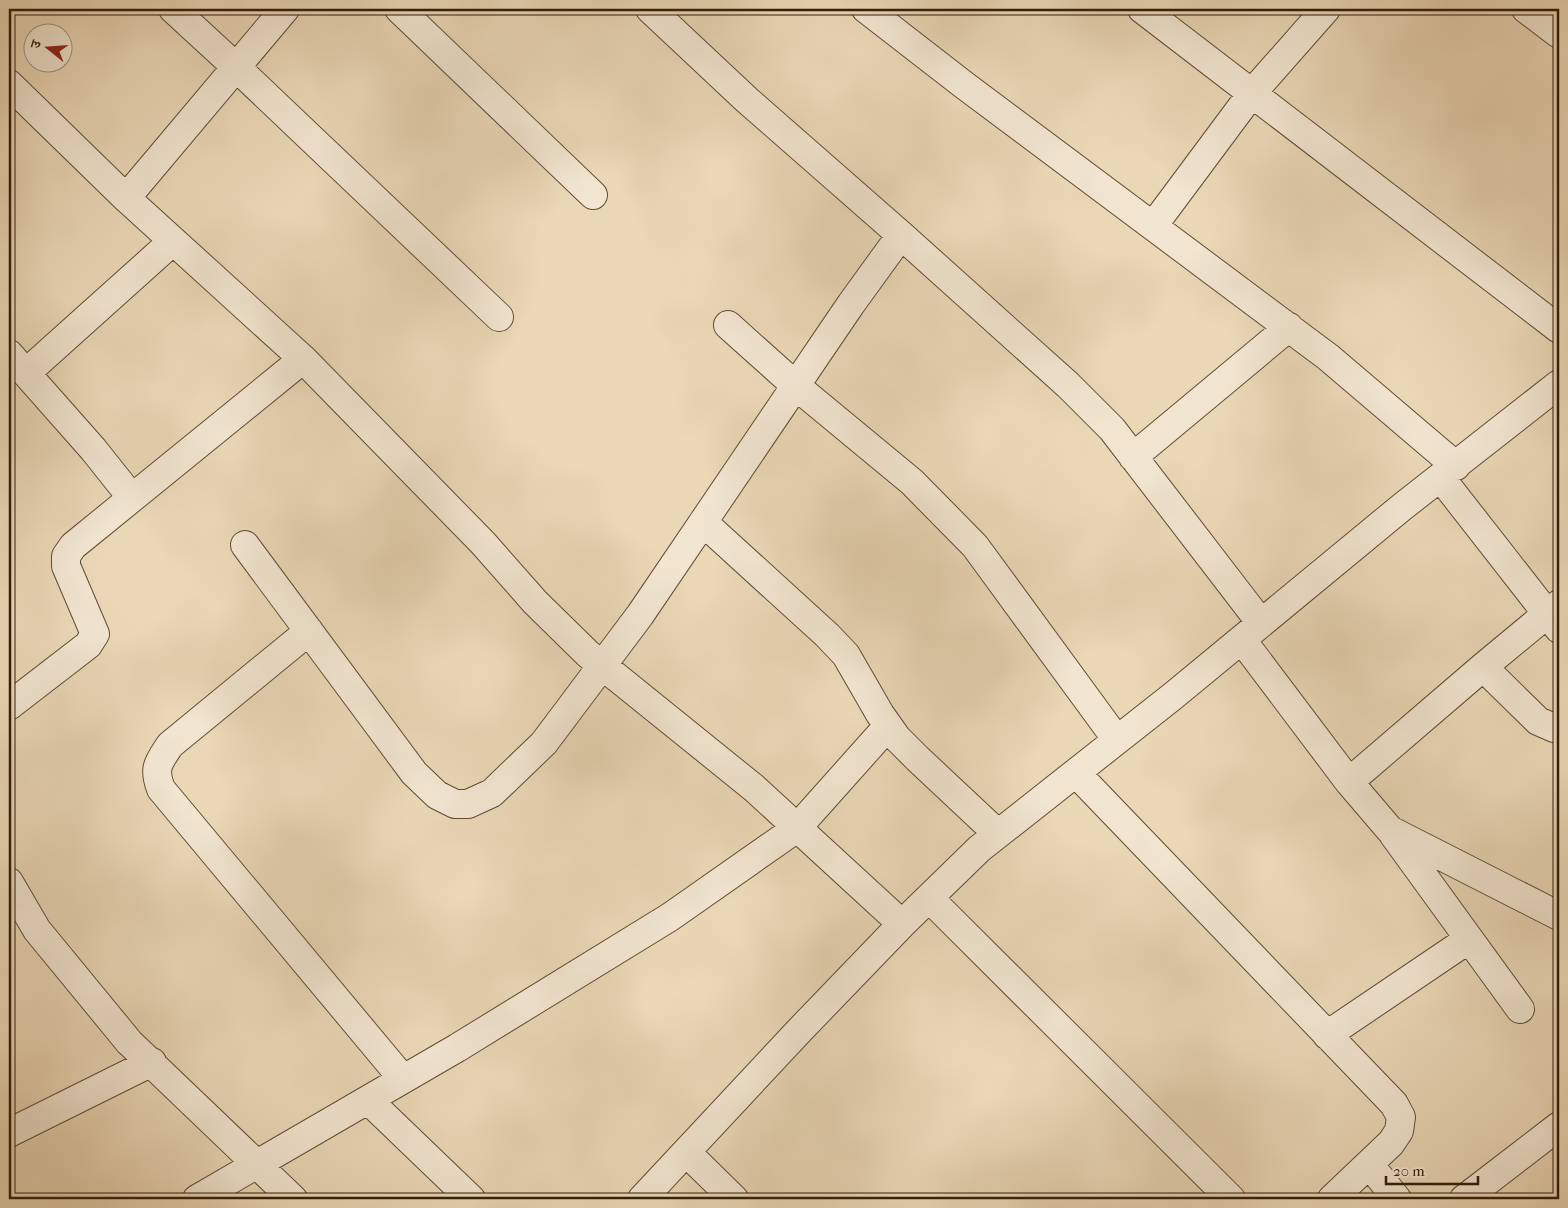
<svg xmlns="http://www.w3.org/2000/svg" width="1568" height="1208" font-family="'IM FELL French Canon','Noto Serif Devanagari',serif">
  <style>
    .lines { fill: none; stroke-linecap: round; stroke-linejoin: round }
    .minor-casing { stroke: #5e4d35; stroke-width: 30 }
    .minor { stroke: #f1e5d0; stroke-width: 28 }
  </style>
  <rect width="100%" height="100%" fill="#ead7b6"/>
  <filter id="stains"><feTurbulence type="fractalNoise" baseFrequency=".004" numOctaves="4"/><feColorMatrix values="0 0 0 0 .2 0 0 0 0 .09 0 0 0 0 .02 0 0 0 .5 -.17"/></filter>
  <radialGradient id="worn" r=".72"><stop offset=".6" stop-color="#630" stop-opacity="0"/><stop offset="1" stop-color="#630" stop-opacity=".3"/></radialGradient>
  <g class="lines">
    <defs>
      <path id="minor" d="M173 9 236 67 499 317
        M399 9 593 195
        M650 9 747 100 901 235 1068 385 1112 429 1261 623
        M866 9 964 85 1328 357 1456 466
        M1142 9 1559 329
        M1526 9 1559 34
        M9 84 126 198 303 359 483 543 535 602 588 654 754 788 902 924
        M126 198 285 9
        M1153 226 1252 93 1326 9
        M728 325 796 386 912 482 975 546 1117 740
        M9 354 93 449 132 498
        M26 373 173 241
        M1133 457 1289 327
        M1441 478 1559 629
        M703 522 827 635 846 655 880 714 897 738 917 758 998 834
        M245 545 414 773 437 795 455 804H468L492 793 544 743 640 615 851 304 901 235
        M309 631 170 745C158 763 153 768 161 789L403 1079
        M1242 640 1349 782 1483 667 1559 604
        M1483 667 1538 721 1554 728 1559 729
        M9 706 88 645 95 634 66 566V556L73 546 303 359
        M1076 773 1394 1104 1401 1117 1399 1131 1391 1143 1332 1199
        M1349 782 1390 830 1559 916
        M1393 834 1520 1009
        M9 882 37 930 129 1042 293 1199
        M929 898 1231 1199
        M1327 1035 1469 939
        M368 1100 471 1199
        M9 1133 152 1062
        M686 1152 734 1199
        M1369 1164 1397 1199
        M197 1199 457 1048 670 917 797 828 888 726
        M642 1199 799 1031 902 924 979 849 1173 696 1402 507 1559 384
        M1464 1199 1559 1126"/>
    </defs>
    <use href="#minor" class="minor-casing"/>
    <use href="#minor" class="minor"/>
  </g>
  <rect width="1568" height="1208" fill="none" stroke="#ead7b6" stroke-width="30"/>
  <rect x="10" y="10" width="1548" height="1188" fill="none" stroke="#301f0a" stroke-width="2.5"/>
  <rect x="15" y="15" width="1538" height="1178" fill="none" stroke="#301f0a"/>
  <g transform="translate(48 48) rotate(287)"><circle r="24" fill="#f1e5d0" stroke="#a49681"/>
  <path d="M0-4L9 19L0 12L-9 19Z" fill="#8f2418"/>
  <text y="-8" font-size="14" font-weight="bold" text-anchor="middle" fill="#301f0a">उ</text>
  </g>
  <path d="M1386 1176v8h92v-8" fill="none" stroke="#301f0a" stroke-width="2.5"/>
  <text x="1393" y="1176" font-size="15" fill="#301f0a" stroke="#f1e5d0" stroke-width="4" paint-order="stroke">20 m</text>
  <rect width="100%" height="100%" filter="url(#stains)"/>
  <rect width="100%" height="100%" fill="url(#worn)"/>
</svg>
